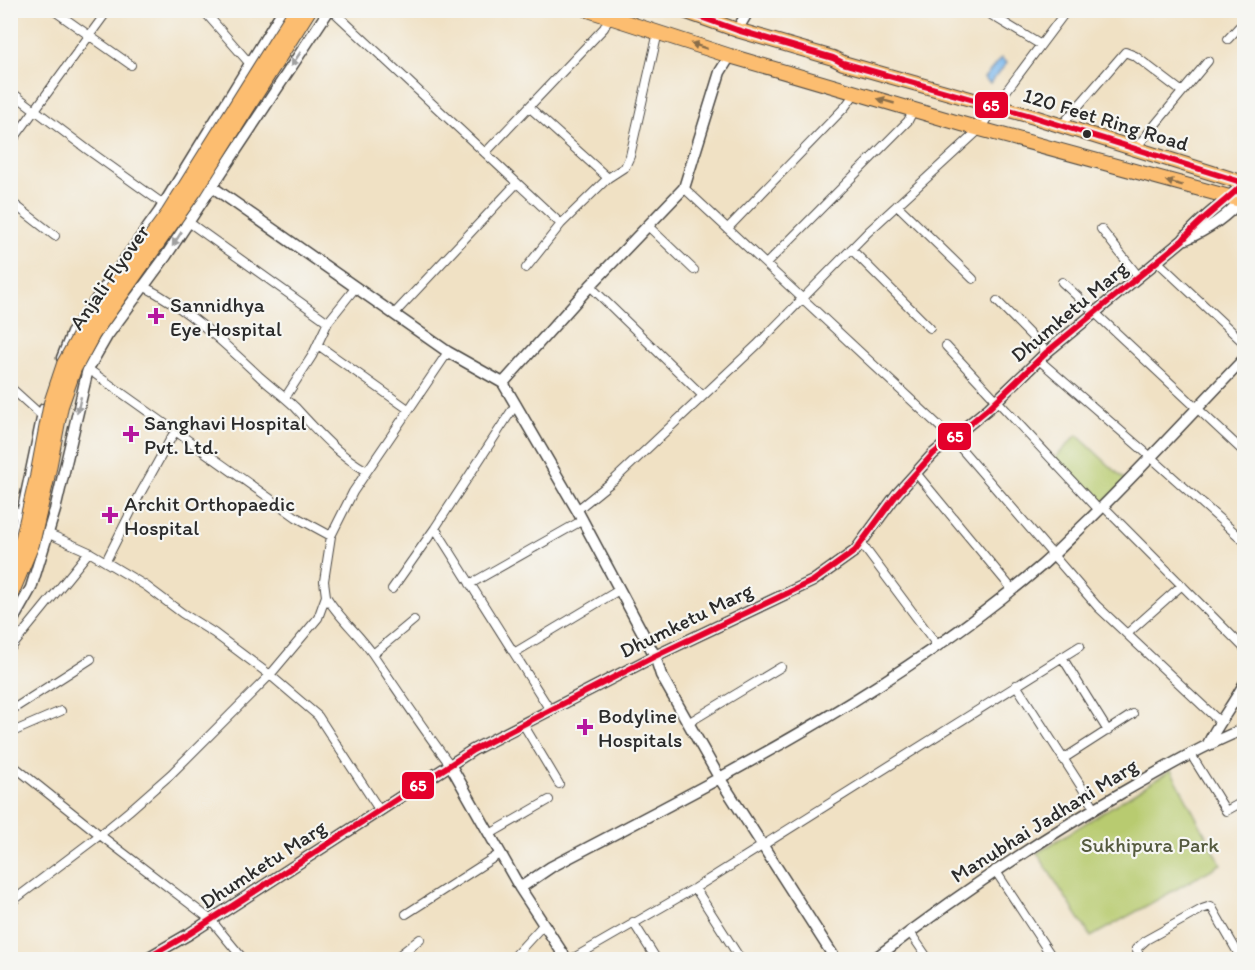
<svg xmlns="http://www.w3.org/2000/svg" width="1255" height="970" font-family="Itim,sans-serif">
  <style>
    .green { fill: #b8cb6f; stroke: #727b4d; stroke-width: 1.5 }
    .water { fill: #7ab7ed; stroke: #52718c; stroke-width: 1.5 }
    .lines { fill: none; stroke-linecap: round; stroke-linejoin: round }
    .minor-casing { stroke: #494642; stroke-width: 10 }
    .tertiary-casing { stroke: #494642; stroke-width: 13 }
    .primary-casing { stroke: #494642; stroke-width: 16 }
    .minor { stroke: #fff; stroke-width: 8 }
    .tertiary { stroke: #fff; stroke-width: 10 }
    .primary { stroke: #fcbd6f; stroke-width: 14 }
    .primary-bridge-casing { stroke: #494642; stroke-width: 16; stroke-linecap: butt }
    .primary-bridge { stroke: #fcbd6f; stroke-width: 14 }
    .bus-1-casing { stroke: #f6f6f2; stroke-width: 10 }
    .bus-1 { stroke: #e4002b; stroke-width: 6 }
    .oneway { fill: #896d4a }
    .oneway2 { fill: #a0a0a0 }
    .bus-dot { fill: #2b2b2b; stroke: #f6f6f2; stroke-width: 2 }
    .poi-dot { fill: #b5179e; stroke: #f6f6f2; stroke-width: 2 }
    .labels { text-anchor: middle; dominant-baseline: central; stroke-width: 4.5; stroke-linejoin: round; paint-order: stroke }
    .street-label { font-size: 21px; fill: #2b2b2b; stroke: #f6f6f2 }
    .poi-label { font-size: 21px; fill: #2b2b2b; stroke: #f6f6f2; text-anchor: start }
    .park-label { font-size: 21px; fill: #555b3f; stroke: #f6f6f2 }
    .line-badge { stroke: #f6f6f2; stroke-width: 2 }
    .badge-label { font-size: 16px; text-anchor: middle; font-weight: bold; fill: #fff }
  </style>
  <rect width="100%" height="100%" fill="#f6f6f2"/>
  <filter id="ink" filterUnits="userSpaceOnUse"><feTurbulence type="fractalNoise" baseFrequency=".0167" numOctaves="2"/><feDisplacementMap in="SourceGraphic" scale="12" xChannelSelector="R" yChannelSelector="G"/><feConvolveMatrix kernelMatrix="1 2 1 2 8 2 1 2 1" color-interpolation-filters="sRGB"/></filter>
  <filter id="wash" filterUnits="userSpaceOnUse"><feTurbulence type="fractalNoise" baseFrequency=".008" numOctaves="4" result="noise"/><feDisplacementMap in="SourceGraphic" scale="24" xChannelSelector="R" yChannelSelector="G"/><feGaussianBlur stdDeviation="1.35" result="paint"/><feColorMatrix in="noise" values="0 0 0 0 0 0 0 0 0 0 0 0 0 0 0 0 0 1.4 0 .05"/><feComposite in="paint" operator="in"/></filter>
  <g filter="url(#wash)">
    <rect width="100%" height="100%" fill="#f0e1c4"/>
    <path class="green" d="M1077 435 1126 481 1101 505 1054 459Z
      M1171 770 1221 864 1091 937 1037 853Z"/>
    <path class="water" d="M1001 58 1007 63 990 83 984 78Z"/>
  </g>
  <g filter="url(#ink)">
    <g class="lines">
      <defs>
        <path id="minor" d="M53 10 131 65
          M203 10 251 65
          M332 10 561 224
          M983 10 1041 45
          M1228 39 1239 27 1244 31
          M10 91 88 150 328 322 356 287
          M1061 126 1125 52 1135 56 1181 91
          M10 144 108 10
          M1135 149 1208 61
          M485 153 604 28 609 18
          M608 178 625 167 630 156 658 32
          M684 188 952 438 1097 606 1219 721
          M10 201 55 236
          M897 205 973 279
          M648 226 694 270
          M728 228 845 107 856 92
          M1101 229 1139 277
          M851 249 930 328
          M1158 262 1244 343
          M766 264 908 121 914 109
          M526 268 561 224 608 178 529 107
          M1062 282 1244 452
          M143 286C187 308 225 344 260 377 271 387 284 396 295 407 318 432 338 455 367 471
          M590 286 702 395
          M997 301 1047 352
          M394 314 517 183
          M318 345 408 409
          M946 346 1099 510
          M1039 360 1145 452 1244 541
          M88 369 296 517 331 536 353 492 448 352
          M10 387 42 416
          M285 398 312 356 328 322
          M516 404 435 528 550 710
          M916 473 1012 589
          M10 505 21 518
          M1103 506 1244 648
          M577 510 614 480 757 345 868 232 980 129 995 106 1067 10
          M47 533 89 552 146 586 182 613 214 633 270 675 318 716 380 811
          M861 543 937 645
          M106 561 140 494 175 431
          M470 584 583 520
          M392 589 435 528
          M326 596C338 617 358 633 372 653 398 691 423 729 451 766
          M1128 633 1182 585
          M10 649 89 552
          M514 653 619 590
          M373 654 414 620
          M1062 657 1108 731
          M1016 685 1095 808
          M10 711 91 659
          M688 723 781 667
          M523 724 559 784
          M10 733 61 711
          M1190 753 1226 811 1244 801
          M1063 759 1133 714
          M10 763 100 835 211 920 244 960
          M490 834 549 800
          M995 870 1054 960
          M695 888 741 960
          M10 903 100 835 129 811 171 774 270 675 318 618 326 596 324 581 331 536
          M406 914 501 853
          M633 922 657 960
          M909 931 929 960
          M393 960 420 939
          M511 960 543 925
          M570 960 695 888 1080 646
          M1142 960 1136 949 1146 940 1202 909 1211 906 1242 960"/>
        <path id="tertiary" d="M737 30 749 10
          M211 186 448 352 503 383 590 286 684 188 720 72 730 56
          M1186 239C1208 230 1229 214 1244 197
          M62 358 72 333 159 212 283 10
          M503 383 577 510 655 656 661 675 720 779 836 960
          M10 549 19 528 44 409
          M10 625 31 588 55 510 88 369 107 336 166 256 329 10
          M1208 744C1218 723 1233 705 1244 684
          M451 766 520 888 567 960
          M520 888 551 867C721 778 895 691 1041 566 1058 551 1074 534 1090 519 1143 467 1193 412 1244 359
          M144 960 189 934 473 750 655 656 813 581 855 551 897 494 933 454 989 408 1047 352 1183 240C1200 218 1225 203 1244 183
          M873 960C953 898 1036 842 1123 792 1163 769 1202 746 1244 729"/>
        <path id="primary" d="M588 10 730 56 962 124 1244 201
          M681 10 737 30 833 58 843 63 1034 117 1244 183"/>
      </defs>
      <use href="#minor" class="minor-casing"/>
      <use href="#tertiary" class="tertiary-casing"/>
      <use href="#primary" class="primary-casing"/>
      <use href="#minor" class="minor"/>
      <use href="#tertiary" class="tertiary"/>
      <use href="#primary" class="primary"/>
      <defs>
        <path id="primary-bridge" d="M10 569 22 541 37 477 51 403 64 364 84 328 168 214 296 10
          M10 597 32 544 47 479 61 406 74 369 93 334 196 189 309 10"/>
      </defs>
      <use href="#primary-bridge" class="primary-bridge-casing"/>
      <use href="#primary-bridge" class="primary-bridge"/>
      <defs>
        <path id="bus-1" d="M144 960 189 934 473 750 655 656 813 581 855 551 897 494 933 454 989 408 1047 352 1183 240C1200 218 1225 203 1244 183L1034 117 843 63 833 58 737 30 681 10"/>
      </defs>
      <use href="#bus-1" class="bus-1-casing"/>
      <use href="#bus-1" class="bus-1"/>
    </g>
    <defs><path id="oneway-solid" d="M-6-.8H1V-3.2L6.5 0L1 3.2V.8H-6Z" transform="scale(1.5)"/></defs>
    <g class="oneway">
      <use href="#oneway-solid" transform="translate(699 46) rotate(-162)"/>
      <use href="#oneway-solid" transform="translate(886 101) rotate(-164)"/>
      <use href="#oneway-solid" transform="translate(1174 183) rotate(-165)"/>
    </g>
    <g class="oneway2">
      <use href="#oneway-solid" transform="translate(296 59) rotate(124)"/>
      <use href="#oneway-solid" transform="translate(177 239) rotate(123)"/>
      <use href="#oneway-solid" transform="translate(79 405) rotate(103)"/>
    </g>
  </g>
  <circle class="bus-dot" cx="1087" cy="134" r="5"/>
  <g class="poi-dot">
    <path d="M153 307h6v6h6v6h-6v6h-6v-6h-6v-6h6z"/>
    <path d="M128 425h6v6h6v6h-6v6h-6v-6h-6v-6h6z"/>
    <path d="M107 506h6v6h6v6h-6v6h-6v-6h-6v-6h6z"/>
    <path d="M582 718h6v6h6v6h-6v6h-6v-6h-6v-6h6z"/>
  </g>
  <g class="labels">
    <g class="street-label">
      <text transform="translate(1106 119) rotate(17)">120 Feet Ring Road</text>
      <text transform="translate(109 277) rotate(-55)">Anjali Flyover</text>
      <text transform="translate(1069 311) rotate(-40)">Dhumketu Marg</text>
      <text transform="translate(686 620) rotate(-26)">Dhumketu Marg</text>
      <text transform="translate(1044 820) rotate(-32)">Manubhai Jadhani Marg</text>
      <text transform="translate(263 864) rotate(-33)">Dhumketu Marg</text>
    </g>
    <g class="poi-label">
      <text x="170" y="304">Sannidhya<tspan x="170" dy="24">Eye Hospital</tspan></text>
      <text x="144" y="422">Sanghavi Hospital<tspan x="144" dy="24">Pvt. Ltd.</tspan></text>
      <text x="124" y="503">Archit Orthopaedic<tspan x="124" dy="24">Hospital</tspan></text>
      <text x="598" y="715">Bodyline<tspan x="598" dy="24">Hospitals</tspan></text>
    </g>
    <g class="park-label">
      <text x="1150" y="844">Sukhipura Park</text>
    </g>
  </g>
  <g class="line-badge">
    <rect x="974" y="91" width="35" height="28" rx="6" fill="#e4002b"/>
    <rect x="937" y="422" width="35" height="29" rx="6" fill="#e4002b"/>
    <rect x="401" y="771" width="34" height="29" rx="6" fill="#e4002b"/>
  </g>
  <g class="badge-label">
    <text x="991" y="111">65</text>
    <text x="955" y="442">65</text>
    <text x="418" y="791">65</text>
  </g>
  <rect width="1255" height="970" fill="none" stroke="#f6f6f2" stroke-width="36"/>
</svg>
